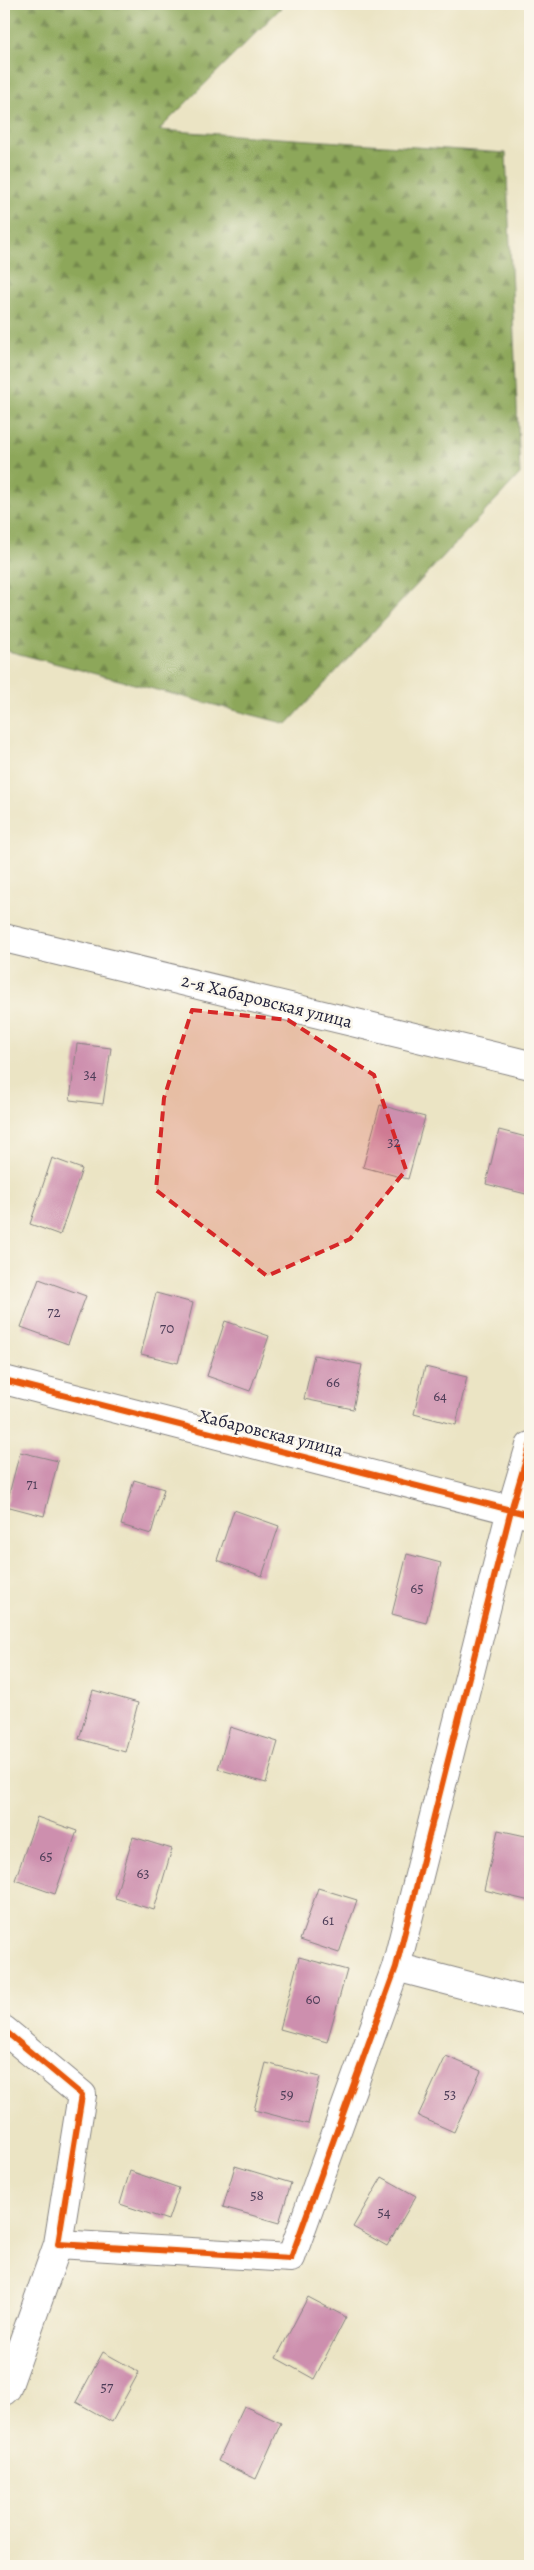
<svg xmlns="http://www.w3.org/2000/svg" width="534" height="2570" font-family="Alegreya,serif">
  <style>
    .forest { fill: url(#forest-firs); stroke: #58644a }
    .building { fill: #cd8fae }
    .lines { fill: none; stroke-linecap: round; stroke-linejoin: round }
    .minor-casing { stroke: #868380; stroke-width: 30 }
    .minor { stroke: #fff; stroke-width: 28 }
    .cycleway-casing { stroke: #fbf7ec; stroke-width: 9 }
    .cycleway { stroke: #e8590c; stroke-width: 6 }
    .marked { fill: #d62828; fill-opacity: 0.2; stroke: #d62828; stroke-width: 4; stroke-dasharray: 10 6; stroke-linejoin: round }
    .labels { text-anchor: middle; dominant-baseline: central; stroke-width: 5; stroke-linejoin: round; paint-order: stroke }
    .number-label { font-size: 15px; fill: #4d3d58 }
    .street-label { font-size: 18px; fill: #22223b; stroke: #fbf7ec }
  </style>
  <defs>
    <pattern id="forest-firs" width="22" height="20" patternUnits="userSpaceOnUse" patternTransform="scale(1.25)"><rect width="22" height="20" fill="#8da75a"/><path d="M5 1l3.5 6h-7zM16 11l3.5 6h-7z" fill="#73884c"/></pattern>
  </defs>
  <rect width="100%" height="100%" fill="#fbf7ec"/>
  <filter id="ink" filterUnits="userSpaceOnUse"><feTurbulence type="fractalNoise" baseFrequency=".02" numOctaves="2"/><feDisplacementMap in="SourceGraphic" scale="10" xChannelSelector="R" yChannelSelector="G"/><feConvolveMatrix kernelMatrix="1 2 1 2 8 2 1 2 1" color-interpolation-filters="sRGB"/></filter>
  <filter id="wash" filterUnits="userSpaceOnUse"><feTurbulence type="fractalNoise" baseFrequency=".0096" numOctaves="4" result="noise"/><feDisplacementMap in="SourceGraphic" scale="20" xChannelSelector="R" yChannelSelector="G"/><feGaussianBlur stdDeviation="1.12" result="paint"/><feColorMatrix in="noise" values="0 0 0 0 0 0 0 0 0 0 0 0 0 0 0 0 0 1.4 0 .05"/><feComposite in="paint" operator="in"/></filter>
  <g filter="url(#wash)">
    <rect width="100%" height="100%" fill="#ebe4c4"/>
    <path class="forest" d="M4 4H285L159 130 506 153 520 474 287 724 4 650Z"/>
    <g id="blocks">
      <path class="building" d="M77 1044 111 1048 103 1104 70 1100Z
        M380 1105 425 1117 408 1179 363 1167Z
        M499 1130 530 1138V1195L486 1184Z
        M52 1158 82 1169 60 1235 30 1224Z
        M39 1279 86 1296 68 1344 21 1327Z
        M156 1293 193 1303 178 1363 141 1354Z
        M225 1321 269 1336 250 1391 207 1376Z
        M314 1355 362 1365 353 1409 304 1399Z
        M425 1367 467 1377 456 1425 414 1414Z
        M20 1452 58 1461 44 1516 6 1506Z
        M134 1480 164 1489 151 1534 121 1525Z
        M234 1510 279 1526 262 1576 217 1560Z
        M407 1554 441 1563 426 1623 392 1614Z
        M93 1690 138 1703 125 1752 79 1739Z
        M230 1727 278 1742 266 1783 218 1769Z
        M37 1817 77 1831 55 1894 15 1880Z
        M498 1830 530 1837V1901L484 1890Z
        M133 1837 172 1849 154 1910 115 1898Z
        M318 1888 357 1900 339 1953 300 1940Z
        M299 1957 347 1970 327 2042 280 2029Z
        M446 2056 481 2071 454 2132 418 2116Z
        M266 2063 320 2077 308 2124 254 2110Z
        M235 2166 291 2183 279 2223 223 2207Z
        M130 2171 179 2188 168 2220 120 2204Z
        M382 2177 416 2196 387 2246 353 2227Z
        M308 2297 346 2317 314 2379 276 2358Z
        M103 2352 139 2372 112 2422 76 2402Z
        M244 2406 281 2423 256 2479 218 2461Z"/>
    </g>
  </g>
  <g filter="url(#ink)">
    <use href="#blocks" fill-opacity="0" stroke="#868380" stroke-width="1"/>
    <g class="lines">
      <defs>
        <path id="minor" d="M4 938 530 1065
          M4 1380 530 1515
          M396 1967 530 2002
          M4 2030 82 2095 58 2244 291 2258 396 1967 511 1510 530 1446
          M4 2391 7 2388 58 2244"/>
      </defs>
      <use href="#minor" class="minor-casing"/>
      <use href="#minor" class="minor"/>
      <defs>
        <path id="cycleway" d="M4 1380 530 1515
          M4 2030 82 2095 58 2244 291 2258 396 1967 511 1510 530 1446"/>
      </defs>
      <use href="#cycleway" class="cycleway-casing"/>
      <use href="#cycleway" class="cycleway"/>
    </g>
  </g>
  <path class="marked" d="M192 1010 288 1020 374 1075 406 1170 350 1239 267 1276 156 1190 164 1098Z"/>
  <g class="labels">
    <g class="number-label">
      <text x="90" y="1074">34</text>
      <text x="394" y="1142">32</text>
      <text x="54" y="1312">72</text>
      <text x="167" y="1328">70</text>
      <text x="333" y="1382">66</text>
      <text x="440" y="1396">64</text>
      <text x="32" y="1484">71</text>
      <text x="417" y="1588">65</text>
      <text x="46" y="1856">65</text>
      <text x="143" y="1873">63</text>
      <text x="328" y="1920">61</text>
      <text x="313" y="1999">60</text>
      <text x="287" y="2094">59</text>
      <text x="450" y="2094">53</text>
      <text x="257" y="2195">58</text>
      <text x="384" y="2212">54</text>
      <text x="107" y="2387">57</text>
    </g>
    <g class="street-label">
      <text transform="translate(267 1001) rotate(14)">2-я Хабаровская улица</text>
      <text transform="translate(271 1433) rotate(14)">Хабаровская улица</text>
    </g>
  </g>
  <rect width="534" height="2570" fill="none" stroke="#fbf7ec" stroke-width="20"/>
</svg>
